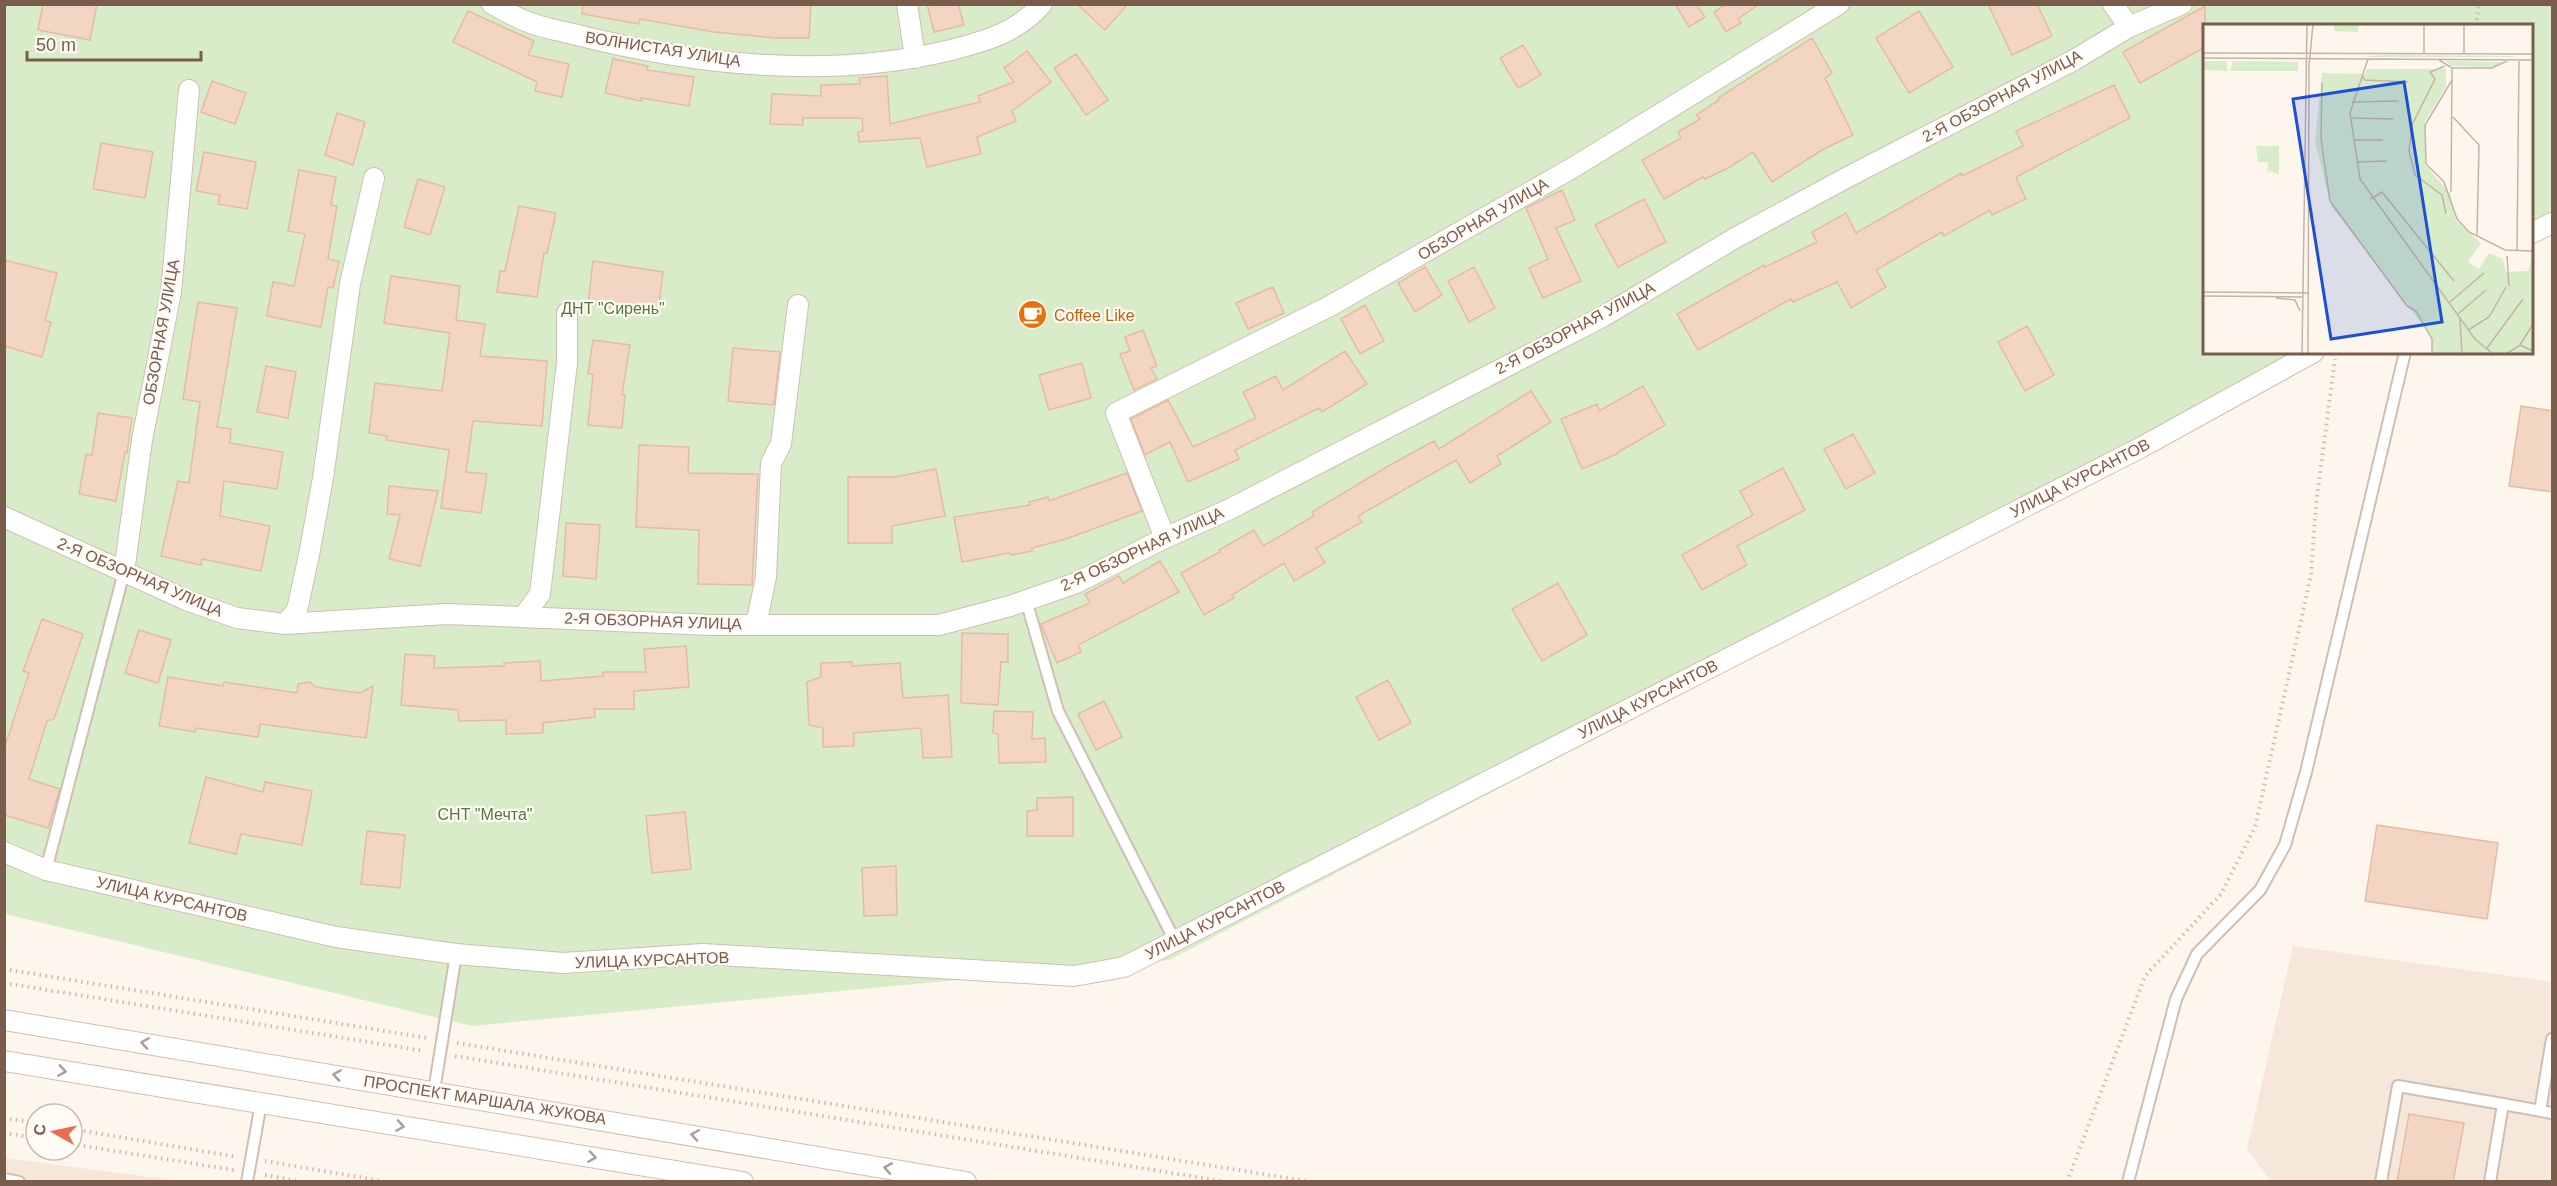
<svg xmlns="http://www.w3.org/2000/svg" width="2557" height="1186" font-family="Helvetica,sans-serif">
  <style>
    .residential { fill: #f5e8da }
    .green { fill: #d8ecc9 }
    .building { fill: #f3d5c3; stroke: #e6bba3; stroke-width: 1.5 }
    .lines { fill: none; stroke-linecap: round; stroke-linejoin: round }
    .service-casing { stroke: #d1beb0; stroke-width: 14 }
    .minor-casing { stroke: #d1beb0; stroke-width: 22 }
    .path { stroke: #d9b8a5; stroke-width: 4; stroke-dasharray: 1.5 4.5; stroke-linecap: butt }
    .service { stroke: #fff; stroke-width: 10 }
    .minor { stroke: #fff; stroke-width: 20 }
    .oneway { stroke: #af9d94 }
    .labels { text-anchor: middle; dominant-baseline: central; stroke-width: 4.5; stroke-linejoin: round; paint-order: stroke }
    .street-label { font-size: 16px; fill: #7a5c4d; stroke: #fffaf3 }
    .park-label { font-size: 16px; fill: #537a41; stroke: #fffaf3 }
    .food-label { font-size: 16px; fill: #c56008; stroke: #fffaf3; text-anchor: start }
    .inset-road { fill: none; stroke: #c5b3a7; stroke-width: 1.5 }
    .view { fill: #1d4ed8; fill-opacity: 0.15; stroke: #1d4ed8; stroke-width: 3 }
    .inset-edge { fill: none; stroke: #7a5c4d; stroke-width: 3 }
  </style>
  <rect width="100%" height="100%" fill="#fdf6ec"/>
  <path class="residential" d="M2293 946 2552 982V1181H2271L2247 1149Z
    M5 1158 181 1181H5Z"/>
  <path class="green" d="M5 5H2552V216L2532 228V26H2204V352L2307 353 1841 611 1169 960 472 1026 5 914Z"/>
  <path class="building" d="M43 4H97L90 40 38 30Z
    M583 4H811L809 38H776L714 32 640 19 639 24 582 14Z
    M927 4H958L964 25 934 32Z
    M1077 4H1128L1105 30Z
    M1675 4H1696L1705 17 1689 27Z
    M1727 4H1759L1738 19 1741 23 1726 32 1714 12Z
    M1988 4H2037L2052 36 2012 55Z
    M2205 6V47L2140 83 2123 52Z
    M468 11 534 41 528 55 569 64 562 97 535 91 537 82 453 42Z
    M1919 11 1953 67 1909 93 1876 38Z
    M1812 38 1832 73 1825 78 1853 135 1822 150 1772 182 1753 152 1730 167 1705 179 1703 177 1664 199 1642 160 1681 138 1678 132 1700 119 1696 115 1719 100 1718 98Z
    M1523 45 1541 75 1518 88 1500 58Z
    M1027 51 1051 82 1012 111 1016 121 977 137 981 154 927 167 920 138 859 142 858 132 863 131 862 118H803V125L770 124 772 94 821 96V85L860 84 859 78 887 76 890 124 980 102 978 96 1014 82 1004 68Z
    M1076 54 1108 100 1086 115 1054 68Z
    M613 59 648 66 647 70 694 77 689 106 641 98V101L605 93Z
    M212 81 246 93 235 124 201 112Z
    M2114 85 2130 118 2016 177 2026 199 1992 215 1990 210 1944 236 1942 232 1876 270 1886 287 1851 308 1837 282 1793 302 1791 299 1698 350 1677 314 1764 265 1765 267 1817 242 1812 232 1846 213 1856 233 1961 173 1962 176 2023 146 2016 131Z
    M337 113 365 122 353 165 325 155Z
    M101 143 153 152 145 198 93 189Z
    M204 152 256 162 247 209 218 204 220 195 196 191Z
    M299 170 336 177 331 205 337 206 328 259 339 261 333 288 328 287 321 327 267 316 273 282 294 286 305 234 288 231Z
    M418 179 445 187 430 235 404 227Z
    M1562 190 1575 220 1556 228 1581 281 1543 298 1529 268 1548 259 1526 208Z
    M1644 199 1666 242 1618 267 1595 225Z
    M519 206 556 213 547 253H544L537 297 497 292 500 271H505Z
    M4 260 57 273 45 321 51 322 42 357 4 346Z
    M593 261 663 272 658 312 588 304Z
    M1425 267 1442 295 1415 312 1398 283Z
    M1474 267 1495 308 1469 322 1448 281Z
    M391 276 460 286 456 320 485 324 480 356 547 361 542 426 473 421 466 472 487 474 481 513 441 508 449 450 386 440 387 436 369 433 375 383 442 391 450 333 384 323Z
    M1273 287 1284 313 1248 329 1236 303Z
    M198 302 237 308 217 427 231 429 230 443 283 452 277 489 224 481 220 516 270 526 261 571 202 559 201 565 161 556 178 481 189 483 200 402 183 399Z
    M1365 305 1384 341 1360 354 1341 319Z
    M2027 326 2054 375 2025 391 1998 342Z
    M1143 330 1157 366 1151 368 1157 379 1134 390 1120 354 1130 351 1125 337Z
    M593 340 630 345 622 395H625L622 428 588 425 593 374H588Z
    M733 348 780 352 774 405 728 401Z
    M1345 351 1367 384 1322 412 1319 408 1235 450 1239 459 1188 482 1170 442 1145 455 1131 419 1168 400 1193 447 1256 418 1243 392 1276 376 1283 390Z
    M1082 363 1091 398 1049 410 1039 375Z
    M266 366 296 372 288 418 257 412Z
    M1643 386 1665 425 1617 453V454L1582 469 1561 419 1597 404 1599 411Z
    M1531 391 1551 422 1497 456 1501 464 1470 483 1456 460 1358 516 1362 522 1316 548 1325 563 1294 581 1284 563 1232 595 1234 598 1204 615 1181 573 1220 552 1219 550 1254 530 1263 546 1314 516 1312 512 1390 465 1434 441 1439 449Z
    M2521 406 2553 411V492L2509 486Z
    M98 413 132 418 127 453 125 452 116 501 79 494 86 454 92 455Z
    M1853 434 1875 473 1846 489 1824 449Z
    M639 445 689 447 688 473 758 474 752 585 698 584 699 530 636 527Z
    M1783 468 1805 510 1737 546 1747 565 1702 590 1682 555 1753 515 1740 491Z
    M936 469 945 516 892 526V543H848V477H894Z
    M1127 473 1142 511 1066 539 1032 548V551L1012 555 1009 553 962 562 954 517 1030 505 1029 502 1048 497 1049 501Z
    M389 486 438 491 420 566 389 559 400 515 387 514Z
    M566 523 600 525 596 579 563 576Z
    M1160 561 1179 592 1078 645 1081 652 1057 663 1041 624 1090 603 1085 594 1119 576 1123 583Z
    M1558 583 1587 635 1542 661 1512 609Z
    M42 619 83 634 54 719 47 721 29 779 60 789 48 828 4 815V749L29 673 23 671Z
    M139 630 171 640 158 683 125 673Z
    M962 633 1008 634V662H1001L998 705 961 703Z
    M686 646 689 687 634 691V709H594L595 717 543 723V733L506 734V720L459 721 458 710 401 705 405 654 435 656 434 668 504 666V663L540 661 541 681 603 676V672H646L644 649Z
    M852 662V666L900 663 903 698 948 695 952 757 923 758 921 728 854 733V746L823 747V728L809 725 807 682 821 677V663Z
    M168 677 223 686 224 682 297 693 298 684 310 682 315 687 360 693 373 686 366 738 260 724 258 737 196 728 195 732 159 726Z
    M1388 680 1411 723 1379 740 1356 697Z
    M1104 701 1122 737 1096 750 1078 714Z
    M994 711 1033 712 1032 739 1045 738 1046 762 999 763 998 734 993 733Z
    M206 777 263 792 265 782 312 791 302 845 241 834 236 854 189 843Z
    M1073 797V836H1027V811L1037 810V798Z
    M685 812 691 869 652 873 646 816Z
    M2377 825 2498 843 2487 919 2365 901Z
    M367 831 405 835 400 888 361 884Z
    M896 866 897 915 864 916 862 868Z
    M2409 1114 2464 1123 2453 1182H2397Z"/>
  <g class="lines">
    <defs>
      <path id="service" d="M1026 600 1058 711 1175 941
        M46 870 124 572
        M434 1091 456 954
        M2503 1104 2552 1113
        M2540 1111 2552 1039
        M4 1179 19 1182
        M247 1182 261 1103
        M2128 1182 2176 999 2197 954 2260 890 2285 845 2306 772 2405 352
        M2381 1182 2398 1086 2503 1104 2490 1182"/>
      <path id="minor" d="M492 4C504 10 516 18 528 22 542 28 558 30 573 34 695 65 827 80 951 50 986 41 1018 32 1042 4
        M907 4 915 58
        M2113 4 2129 27
        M2532 233 2552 223
        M4 517 186 600 237 618 285 624 447 614 712 625H939L1010 606 1076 583 1165 538 1230 509 1604 316 1735 238 1846 178 2074 60 2129 27 2182 4
        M1165 538 1116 413 1330 306 1574 167 1839 4
        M124 572 142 440 171 292 189 90
        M523 617 540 594 567 363V313
        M285 624 297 610 309 555 323 478 350 284 374 178
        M756 625 766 577 771 463 781 444 798 305
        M4 852 46 870 336 937 456 954 563 963 703 954 1074 976 1124 967 2140 448 2314 352
        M4 1020 966 1182
        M4 1061 743 1182"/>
    </defs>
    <use href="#service" class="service-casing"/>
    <use href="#minor" class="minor-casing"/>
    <path class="path" d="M2476 26 2479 4
      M4 969 428 1038
      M4 983 424 1051
      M457 1043 1312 1182
      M455 1056 1227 1182
      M4 1118 36 1123
      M72 1129 237 1157
      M4 1133 36 1138
      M72 1144 234 1170
      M265 1161 387 1182
      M265 1175 303 1182
      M2067 1182 2145 976 2221 894 2255 827 2311 575 2316 504 2335 359"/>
    <use href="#service" class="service"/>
    <use href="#minor" class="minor"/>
  </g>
  <defs><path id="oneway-chevron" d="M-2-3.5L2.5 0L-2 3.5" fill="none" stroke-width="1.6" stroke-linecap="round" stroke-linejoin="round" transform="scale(1.5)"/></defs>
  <g class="oneway">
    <use href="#oneway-chevron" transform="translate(145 1043) rotate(-171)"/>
    <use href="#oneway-chevron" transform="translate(62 1071) rotate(9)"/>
    <use href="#oneway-chevron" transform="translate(337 1075) rotate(-171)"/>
    <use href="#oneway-chevron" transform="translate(400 1126) rotate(9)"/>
    <use href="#oneway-chevron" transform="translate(695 1135) rotate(-171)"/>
    <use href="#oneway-chevron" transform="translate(592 1157) rotate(9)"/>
    <use href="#oneway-chevron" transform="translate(888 1168) rotate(-170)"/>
  </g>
  <defs>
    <symbol id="cafe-disc" viewBox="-11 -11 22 22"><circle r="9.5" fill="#e8710a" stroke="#fffaf3"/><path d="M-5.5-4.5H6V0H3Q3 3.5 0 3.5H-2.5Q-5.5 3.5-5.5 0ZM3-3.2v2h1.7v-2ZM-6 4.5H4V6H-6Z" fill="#fff"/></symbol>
  </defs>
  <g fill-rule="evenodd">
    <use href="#cafe-disc" x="1016" y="298" width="33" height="33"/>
  </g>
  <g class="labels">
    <g class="street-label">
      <text transform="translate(663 49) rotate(9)">ВОЛНИСТАЯ УЛИЦА</text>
      <text transform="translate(2002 96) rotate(-28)">2-Я ОБЗОРНАЯ УЛИЦА</text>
      <text transform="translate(1483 219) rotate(-30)">ОБЗОРНАЯ УЛИЦА</text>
      <text transform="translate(1575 328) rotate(-28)">2-Я ОБЗОРНАЯ УЛИЦА</text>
      <text transform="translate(161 332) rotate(-80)">ОБЗОРНАЯ УЛИЦА</text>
      <text transform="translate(2080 478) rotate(-27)">УЛИЦА КУРСАНТОВ</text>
      <text transform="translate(1142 549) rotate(-25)">2-Я ОБЗОРНАЯ УЛИЦА</text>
      <text transform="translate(140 577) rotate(23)">2-Я ОБЗОРНАЯ УЛИЦА</text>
      <text transform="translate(653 621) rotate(2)">2-Я ОБЗОРНАЯ УЛИЦА</text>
      <text transform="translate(1648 699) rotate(-27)">УЛИЦА КУРСАНТОВ</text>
      <text transform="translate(172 899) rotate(13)">УЛИЦА КУРСАНТОВ</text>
      <text transform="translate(1215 920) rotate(-27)">УЛИЦА КУРСАНТОВ</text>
      <text transform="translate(652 960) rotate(-2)">УЛИЦА КУРСАНТОВ</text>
      <text transform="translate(485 1100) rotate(9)">ПРОСПЕКТ МАРШАЛА ЖУКОВА</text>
    </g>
    <g class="park-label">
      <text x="613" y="308">ДНТ "Сирень"</text>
      <text x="485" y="814">СНТ "Мечта"</text>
    </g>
    <g class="food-label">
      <text x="1054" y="315">Coffee Like</text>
    </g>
  </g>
  <g transform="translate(2203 24)">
    <rect width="330" height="330" fill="#fdf6ec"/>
    <path d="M156 0 155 8 131 7V1ZM183 31 310 32 311 33H156ZM0 37H23L25 47 0 46ZM30 37 95 38V47H27ZM243 37 297 38 299 39 289 43 248 42ZM164 45H243V63L222 97V141L247 169 253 197 278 219 265 238 276 245 286 229 300 235 303 248 325 247 330 231V330H229V313L128 182 112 117 119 49 162 50ZM76 122V150L66 147 64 151 65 138H55L53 122Z" fill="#d8ecc9"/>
    <path class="inset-road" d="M0 29 330 30M221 30V0M261 30V0M0 34 330 36M165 35 147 89 157 155 272 315 290 330M236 36 249 44H289L304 37M242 42 227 48 232 55 209 101 206 127 212 151 239 171 243 190M159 52 162 56 205 58M249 56 222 101 223 140 241 158 254 195 266 208 302 226 330 227M119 58 118 115 127 177 204 282 213 287 229 315V330M149 78 196 77M250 93 276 121 274 212M147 94 190 95M151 116H180M154 138 184 137M248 168 249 44M168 175 179 168 251 257M314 227 316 37M304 232 306 262M0 268 105 269M0 272 99 273M73 274 92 276 97 287M247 278 281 249M255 290 283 266M257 294 259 330M265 306 286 293 303 263M317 321 330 300M284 324 320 275M99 330 104 0M105 330 106 42 110 0M303 330 317 321 330 327"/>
    <path class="view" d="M201 58 239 298 128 315 90 75Z"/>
    <rect width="330" height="330" class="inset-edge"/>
  </g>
  <rect width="2557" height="1186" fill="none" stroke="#7a5c4d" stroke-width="12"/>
  <g transform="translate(54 1132) rotate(279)"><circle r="28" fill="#fffaf3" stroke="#cabbb1" stroke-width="1.5"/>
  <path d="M0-4.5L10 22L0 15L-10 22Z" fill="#e76f51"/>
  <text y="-9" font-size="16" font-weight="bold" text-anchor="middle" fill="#7a5c4d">С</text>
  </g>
  <path d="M27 51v9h174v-9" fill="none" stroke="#7a5c4d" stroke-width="3"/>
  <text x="36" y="51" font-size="18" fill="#7a5c4d" stroke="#fffaf3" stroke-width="4.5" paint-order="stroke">50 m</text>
</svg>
